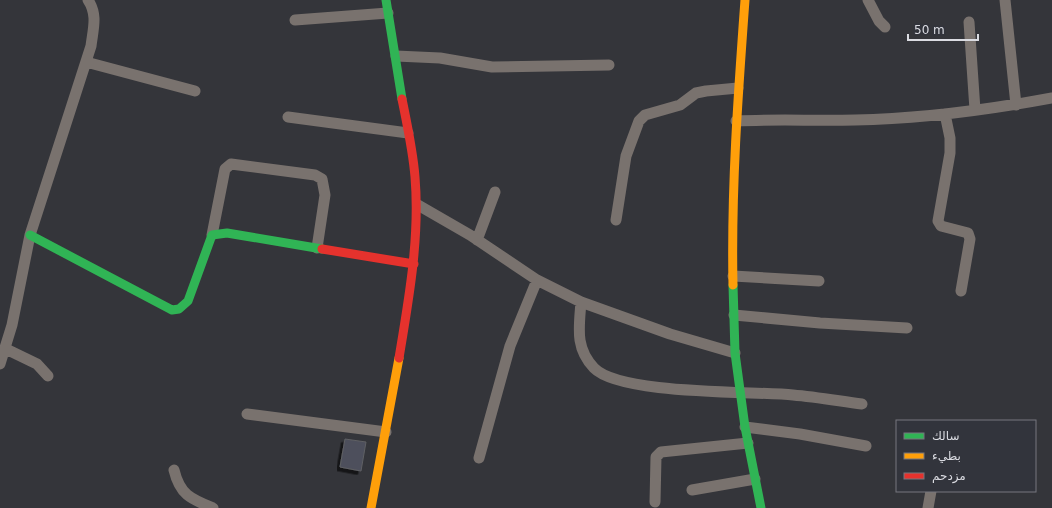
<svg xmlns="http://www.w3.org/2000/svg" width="1052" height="508" font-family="'DejaVu Sans',Cairo,sans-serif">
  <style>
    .building { fill: #4d4f5b; stroke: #5f6064; filter: url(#shadow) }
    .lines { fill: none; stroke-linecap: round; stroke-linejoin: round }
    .street { stroke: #79726e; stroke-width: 11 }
    .fast { stroke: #30b455; stroke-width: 9 }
    .slow { stroke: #ff9f0a; stroke-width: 9 }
    .jam { stroke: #e5322d; stroke-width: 9 }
  </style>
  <defs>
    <filter id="shadow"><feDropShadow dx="-3.5" dy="3.5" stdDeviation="0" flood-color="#0009"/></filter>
  </defs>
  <rect width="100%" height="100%" fill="#34353a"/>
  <path class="building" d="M345 439 366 442 361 471 340 467Z"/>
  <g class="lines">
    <path class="street" d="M868 0 879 21 885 27
      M1005 0 1016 105
      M295 20 388 13
      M969 22 975 110
      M396 56 440 58 492 67 609 65
      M86 62 195 91
      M945 114 950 138V153L938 221 941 226 968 233 970 239 961 291
      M288 117 408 133
      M736 121C776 119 815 121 855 120 921 119 987 110 1052 98
      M418 205 470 235 537 280 581 302 670 334 735 353
      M616 220 626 156 639 121 645 115 680 105 696 93 706 91 738 88
      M212 235 224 174 225 169 231 164 315 175 322 179 325 195 317 248
      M477 240 495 192
      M733 276 819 281
      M581 302C579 328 575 348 594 368 620 395 753 391 793 395 816 397 839 401 862 404
      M734 315 820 323 907 328
      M6 349 37 364 48 376
      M0 364 12 325 30 235 91 46C93 29 98 15 88 0
      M247 414 386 432
      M745 427 800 434 866 446
      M479 458 510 346 537 280
      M174 470C180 495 191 499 213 508
      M692 490 755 479
      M655 502 656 457 661 452 748 443
      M928 508 931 491"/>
    <path class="fast" d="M386 0 402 99
      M30 235 172 310 179 309 188 301 212 235 227 233 322 249
      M733 285 735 353 745 427 761 508"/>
    <path class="slow" d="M733 285C731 190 738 95 745 0
      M371 508 399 358"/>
    <path class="jam" d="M322 249 414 264
      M399 358C409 298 420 237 415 177 413 151 407 124 402 99"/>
  </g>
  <rect x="896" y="420" width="140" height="72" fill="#32343c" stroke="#76777e"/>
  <rect x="904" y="433" width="20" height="6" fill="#30b455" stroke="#76777e"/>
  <text x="932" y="440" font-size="12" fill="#dbdce2">سالك</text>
  <rect x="904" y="453" width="20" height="6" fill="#ff9f0a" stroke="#76777e"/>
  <text x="932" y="460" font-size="12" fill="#dbdce2">بطيء</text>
  <rect x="904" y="473" width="20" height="6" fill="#e5322d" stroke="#76777e"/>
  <text x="932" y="480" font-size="12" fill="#dbdce2">مزدحم</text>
  <path d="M908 34v6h70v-6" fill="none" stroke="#dbdce2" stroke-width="2"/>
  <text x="914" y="34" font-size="12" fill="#dbdce2" stroke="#32343c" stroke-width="3" paint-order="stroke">50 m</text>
</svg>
